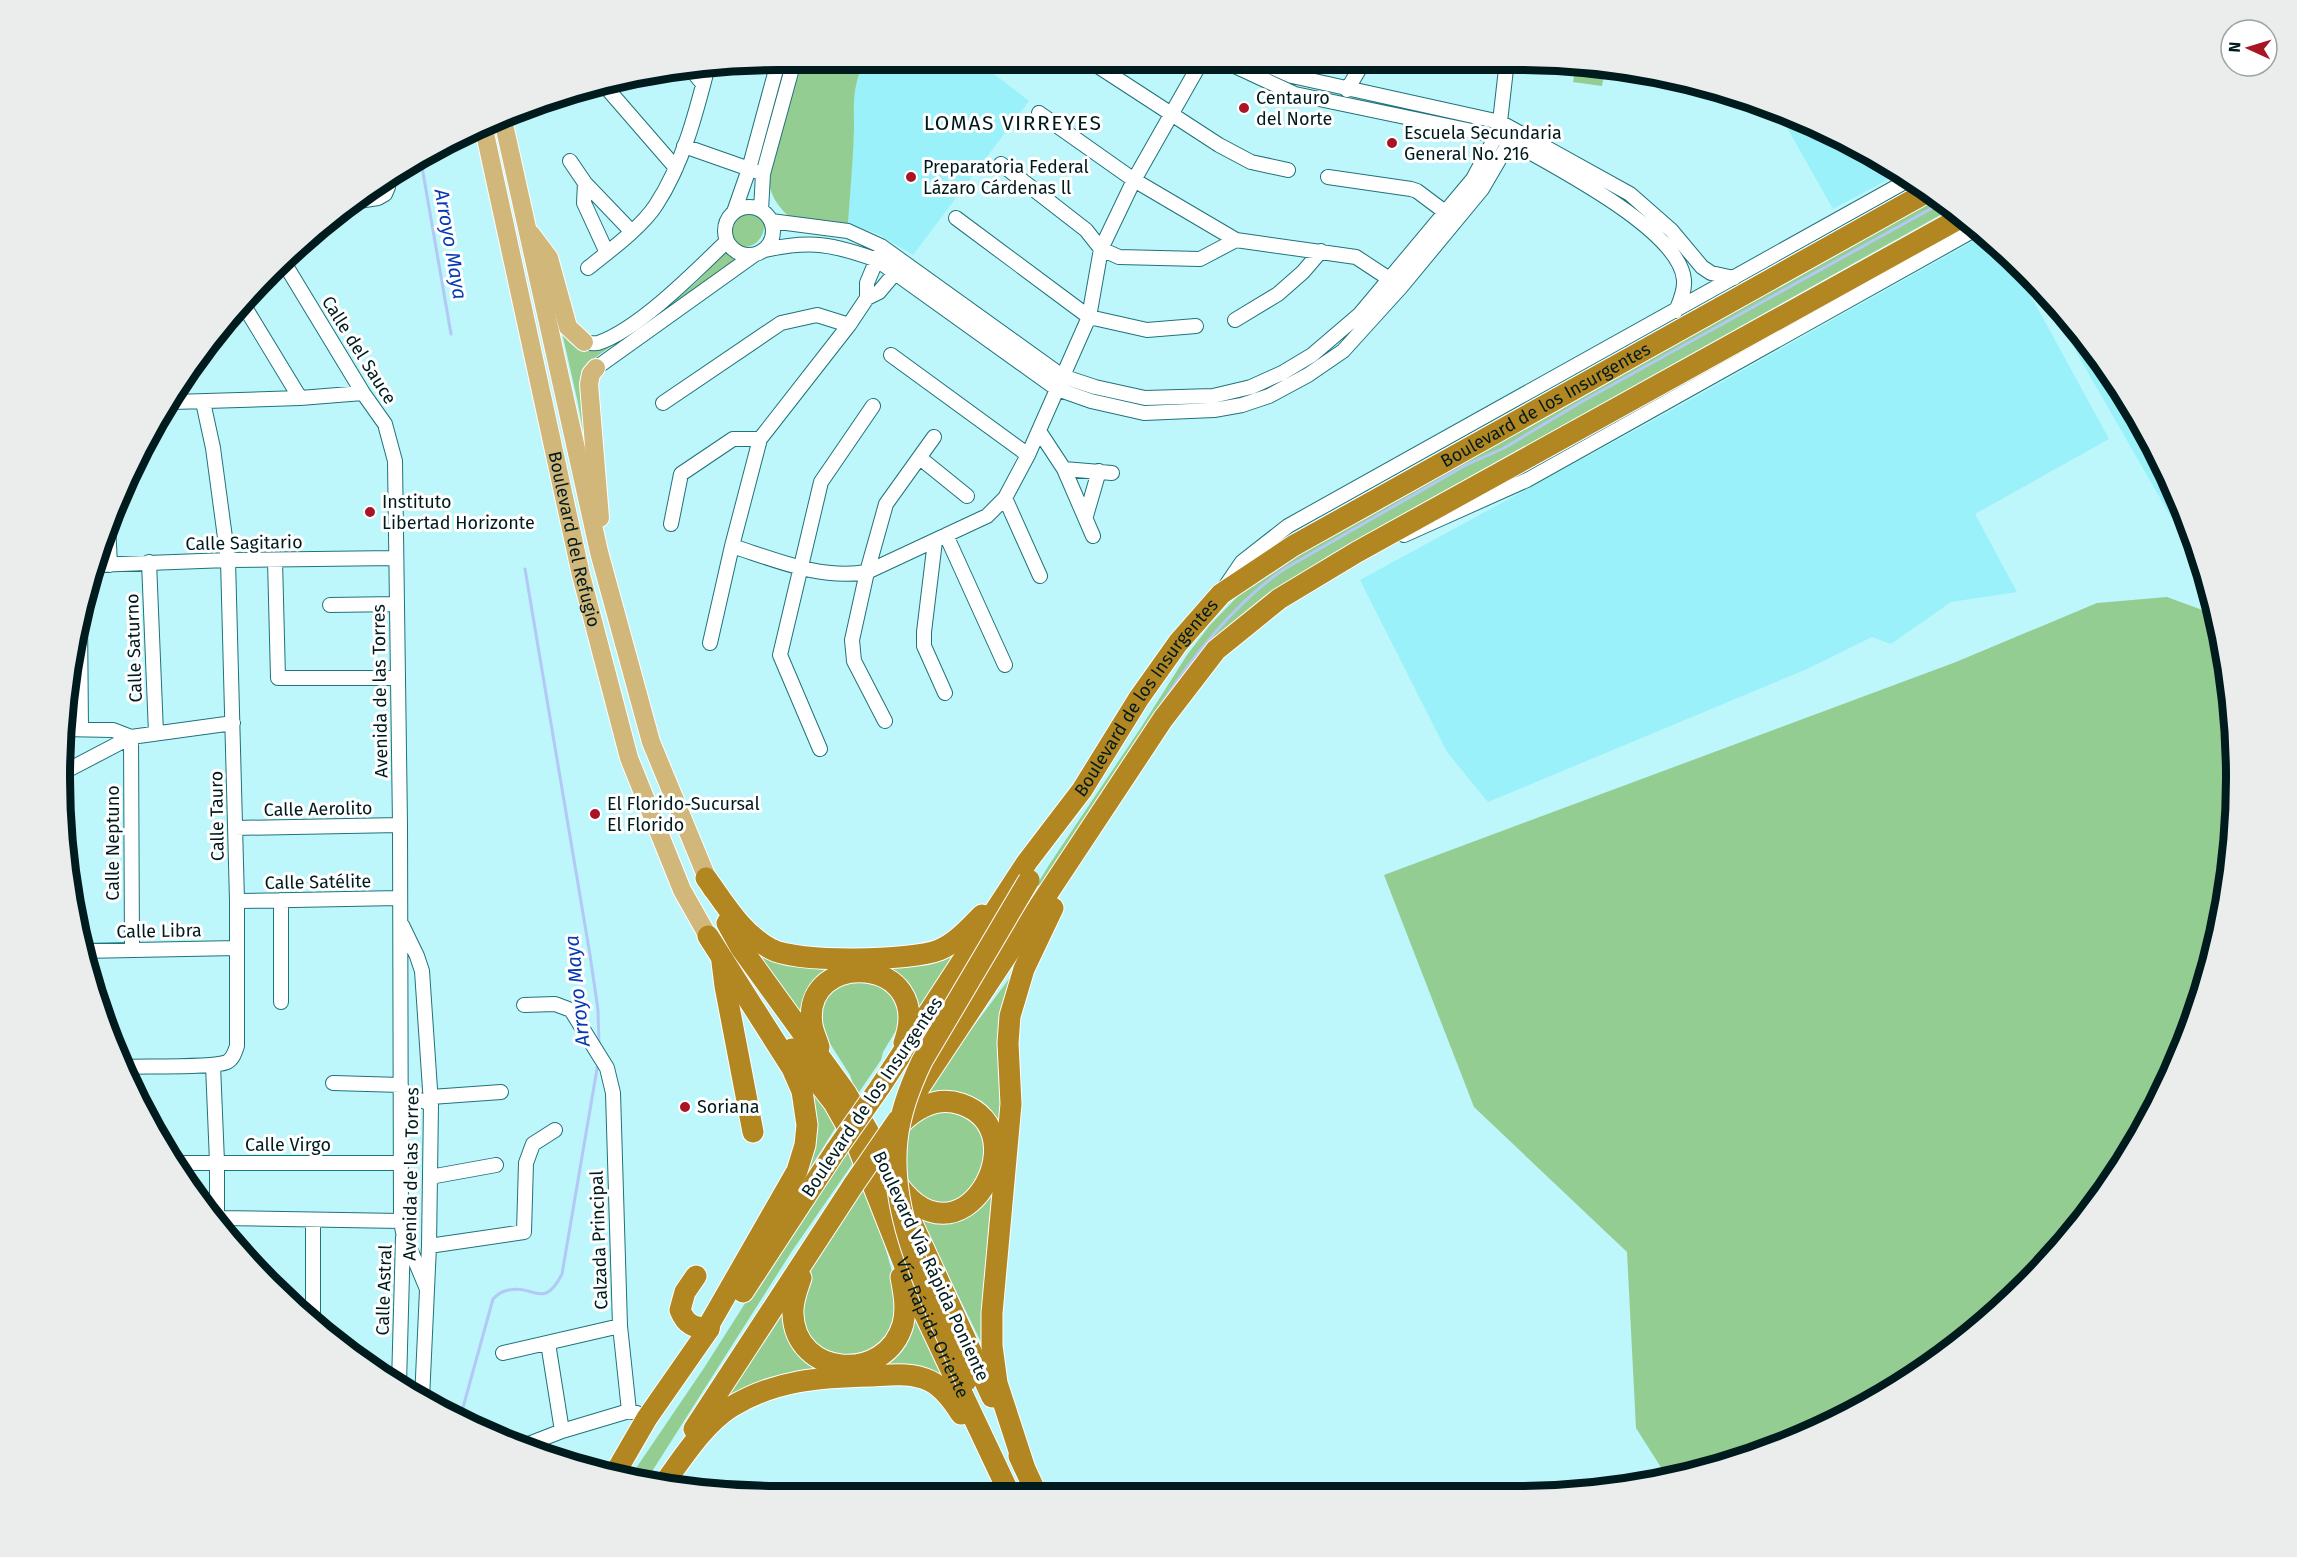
<svg xmlns="http://www.w3.org/2000/svg" width="2297" height="1557" font-family="'Fira Sans',sans-serif">
  <style>
    .built { fill: #9af1fa }
    .green { fill: #94cd91 }
    .lines { fill: none; stroke-linecap: round; stroke-linejoin: round }
    .stream { stroke: #b2c9f5; stroke-width: 3 }
    .minor-casing { stroke: #1f737a; stroke-width: 16 }
    .major-casing { stroke: #fff; stroke-width: 20 }
    .highway-casing { stroke: #fff; stroke-width: 23 }
    .minor { stroke: #fff; stroke-width: 14 }
    .major { stroke: #d1b77a; stroke-width: 18 }
    .highway { stroke: #b28721; stroke-width: 21 }
    .highway-bridge-casing { stroke: #fff; stroke-width: 23; stroke-linecap: butt }
    .highway-bridge { stroke: #b28721; stroke-width: 21 }
    .poi-dot { fill: #aa1526; stroke: #fff; stroke-width: 2 }
    .labels { text-anchor: middle; dominant-baseline: central; stroke-width: 6; stroke-linejoin: round; paint-order: stroke }
    .poi-label { font-size: 18px; fill: #001b1e; stroke: #fff; text-anchor: start }
    .street-label { font-size: 18px; fill: #001b1e; stroke: #fff }
    .water-label { font-size: 20px; font-style: italic; fill: #083ab3; stroke: #fff }
    .quarter-label { font-size: 21px; letter-spacing: 1.5px; fill: #001b1e; stroke: #fff }
    .rim { fill: none; stroke: #001b1e; stroke-width: 8 }
  </style>
  <rect width="100%" height="100%" fill="#bdf6fb"/>
  <path class="built" d="M981 64 1029 101 913 255 878 234 848 224 854 129 853 97 854 87 862 65Z
    M1780 115 1837 134 1902 172 1833 209Z
    M1984 235 2009 256 2109 439 1975 514 2017 592 1951 602 1891 644 1872 637 1807 669 1488 802 1447 752 1360 580 1665 414Z
    M2036 282 2116 379 2182 503 2190 530 2171 517Z"/>
  <path class="green" d="M802 65H862C852 93 854 102 854 130 853 161 850 193 848 224L790 217C781 210 772 198 770 187 767 161 793 93 802 65Z
    M1576 66 1605 69 1602 86 1573 82Z
    M1934 194 1951 209 1333 553 1275 590 1228 626 1204 653 1034 901 1035 888 1049 865 1140 729 1187 655 1210 625 1239 595 1356 516Z
    M749 211C778 214 761 259 733 244 728 231 737 215 749 211Z
    M724 251 739 262 695 289 597 356 587 367 581 386 594 495 578 403 545 258 565 337C571 346 582 352 593 350 601 349 610 342 617 338 656 315 698 288 724 251Z
    M2167 597 2216 615 2223 638 2237 778 2223 918 2182 1053 2116 1177 2027 1286 1918 1376 1794 1442 1669 1480 1636 1428 1627 1252 1474 1107 1384 875 1956 662 2097 603Z
    M968 936 911 1022 879 968Z
    M747 942C757 948 766 955 776 960 799 972 827 965 851 964L831 971 810 1035Z
    M1012 975 1003 1010 999 1151 992 1122 916 1103Z
    M870 977 898 1002V1027L883 1052 881 1060 857 1095 850 1075 822 1031 819 1011 829 988Z
    M797 1059 837 1125 796 1191 808 1161Z
    M935 1107 976 1119 987 1144 976 1192 940 1207 904 1184 903 1133Z
    M847 1143 855 1160 792 1251 644 1484 628 1480 704 1368Z
    M997 1169 982 1344 918 1213 938 1219Z
    M866 1181 898 1292 895 1321 885 1337 870 1350 853 1355H842L822 1348 810 1339 796 1310 804 1278Z
    M785 1303 805 1352 868 1364 910 1304 949 1387 908 1367 723 1405Z"/>
  <g class="lines">
    <path class="stream" d="M421 161 451 334
      M525 569 590 955 598 1010 599 1045
      M1159 708C1189 660 1238 599 1286 568L1466 465 1504 448 1583 401 1943 202
      M459 1422 493 1299C496 1296 501 1292 505 1291 533 1282 543 1312 562 1274L598 1063"/>
    <defs>
      <path id="minor" d="M1226 62 1295 94 1496 136 1510 141C1551 165 1680 229 1684 280 1685 291 1680 301 1676 311
        M1260 62 1292 76 1500 122 1630 194 1671 230 1702 267 1711 273 1734 278
        M1093 63 1219 145 1251 162 1288 170
        M688 66 703 84
        M604 85 676 168
        M1347 90 1364 61
        M1039 113 1134 180 1236 240 1356 257 1397 284
        M684 146 758 172
        M570 161 585 183 631 231
        M1001 164 1086 230 1101 249 1119 257 1200 259 1236 240
        M1328 177 1411 189 1417 191 1445 212
        M585 183 584 203 607 253
        M352 202 378 198 385 194 388 187 387 177
        M725 231a24 24 0 1 1 48 0a24 24 0 1 1-48 0Z
        M761 210 763 174 793 65
        M734 212 749 169 777 66
        M956 218 1089 317 1147 330 1196 326
        M771 221 848 231 881 246 1062 376 1095 387 1145 398 1213 396 1251 387 1282 373 1312 355 1360 314 1473 179 1496 136 1500 122 1507 60
        M765 250C811 240 833 244 877 260L1057 389 1091 401 1144 413 1214 410 1242 405 1269 396 1308 375 1343 351 1401 287 1482 189 1510 141 1513 129
        M283 261 363 393 385 424 395 461 400 825 401 1221 403 1232 427 1289
        M588 268C608 252 642 227 656 205 683 164 696 113 708 66
        M867 298V283L879 254
        M243 304 300 398
        M1235 320 1278 294 1303 272 1321 251
        M584 342C589 343 593 344 598 343 639 329 695 272 727 241
        M891 355 1028 455
        M596 368 754 255
        M173 402 300 398 363 393
        M663 403 781 323 817 315 849 325
        M1039 431 1064 469 1093 536
        M920 458 967 496
        M1064 469 1112 473
        M1005 498 1040 576
        M1086 516 1099 471
        M108 524 110 565
        M671 524 681 474 733 439H760
        M946 535 1005 665
        M1404 535 1527 480 1976 229
        M935 541 924 632V646L945 693
        M732 546C776 560 821 580 867 572L987 516 1005 498 1028 455 1089 317 1101 249 1134 180 1201 62
        M275 560 278 678H398
        M149 562 156 733
        M94 565 228 560 396 558
        M1225 587 1242 562 1288 526 1912 178
        M330 605 397 604
        M80 617 81 728
        M710 643 732 546 760 439 849 325 867 298 879 292 900 267
        M885 721 854 661 852 640 867 572 886 504 934 437
        M62 729 113 730 131 737 233 723
        M820 749 780 655 821 482 873 406
        M64 772 131 737 132 950
        M235 828 400 825
        M281 900V1002
        M237 901 399 898
        M402 925 417 956 422 971 431 1104 429 1246 422 1399
        M82 951 237 948
        M524 1005 555 1004 571 1010 607 1068 613 1093 620 1326 629 1411
        M213 1065 217 1162V1217
        M124 1067C142 1066 215 1068 227 1062 233 1059 235 1052 237 1046V901L228 560 213 448 203 402
        M333 1083 401 1085
        M431 1097 501 1092
        M401 1103 417 1099 431 1104
        M176 1163H400
        M430 1177 496 1165
        M218 1218 401 1221
        M313 1220V1324
        M429 1246 524 1232 526 1163 533 1144 555 1130
        M548 1343 562 1431
        M503 1353 620 1326
        M399 1384 403 1237
        M526 1445 562 1431 629 1411 637 1413"/>
      <g id="major">
        <path d="M503 120 599 552 651 742 712 890"/>
        <path id="s1" d="M484 129 581 575 629 758 682 890 708 936"/>
        <path d="M531 234 549 258 568 327 584 342"/>
        <path d="M596 368 591 374 589 384 600 518"/>
      </g>
      <g id="highway">
        <path d="M706 878C725 904 742 934 771 949 796 963 912 961 939 950 956 943 969 928 982 915"/>
        <path d="M727 923 741 948 846 1093 868 1131 897 1193"/>
        <path d="M722 962 725 986 753 1132"/>
        <path d="M819 1047C817 1040 813 1032 812 1025 801 948 936 955 904 1043"/>
        <path id="s2" d="M792 1049 834 1103 856 1142 919 1302 1011 1497"/>
        <path id="s3" d="M880 1087 1027 862 1082 790 1139 698 1178 643 1221 594 1293 546 1929 191"/>
        <path d="M911 1100 1163 719 1216 650 1279 599 1357 552 1962 217"/>
        <path d="M894 1179C959 1279 1042 1131 961 1104 938 1096 918 1107 902 1122"/>
        <path d="M911 1221 992 1397"/>
        <path d="M696 1276 685 1292 680 1310C686 1325 693 1327 709 1329"/>
        <path d="M801 1278C797 1290 792 1301 793 1314 795 1377 886 1384 903 1324 907 1308 904 1293 901 1277"/>
        <path d="M743 1292 836 1150"/>
        <path d="M694 1429 854 1184"/>
        <path d="M1019 1456 1038 1497"/>
        <path d="M1024 1466 997 1383 992 1346V1313L1011 1104 1008 1043 1010 1016 1024 969 1053 908"/>
        <path d="M614 1475 647 1418 709 1329 710 1323 797 1171 805 1145 807 1125 802 1091 792 1068 708 936"/>
        <path d="M662 1486C683 1458 702 1426 731 1407 775 1380 821 1377 872 1376 891 1375 912 1372 930 1381 944 1388 953 1401 961 1414"/>
      </g>
    </defs>
    <use href="#minor" class="minor-casing"/>
    <use href="#major" class="major-casing"/>
    <use href="#highway" class="highway-casing"/>
    <use href="#minor" class="minor"/>
    <use href="#major" class="major"/>
    <use href="#highway" class="highway"/>
    <defs>
      <path id="highway-bridge" d="M836 1150 880 1087
        M854 1184 898 1120
        M966 1381C936 1307 888 1221 897 1140 900 1112 910 1086 922 1061L1029 880"/>
    </defs>
    <use href="#highway-bridge" class="highway-bridge-casing"/>
    <use href="#highway-bridge" class="highway-bridge"/>
  </g>
  <g class="poi-dot">
    <circle cx="1244" cy="108" r="6"/>
    <circle cx="1392" cy="143" r="6"/>
    <circle cx="911" cy="177" r="6"/>
    <circle cx="370" cy="512" r="6"/>
    <circle cx="595" cy="814" r="6"/>
    <circle cx="685" cy="1107" r="6"/>
  </g>
  <g class="labels">
    <g class="poi-label">
      <text x="1256" y="98">Centauro<tspan x="1256" dy="21">del Norte</tspan></text>
      <text x="1404" y="133">Escuela Secundaria<tspan x="1404" dy="21">General No. 216</tspan></text>
      <text x="923" y="167">Preparatoria Federal<tspan x="923" dy="21">Lázaro Cárdenas ll</tspan></text>
      <text x="382" y="502">Instituto<tspan x="382" dy="21">Libertad Horizonte</tspan></text>
      <text x="607" y="804">El Florido-Sucursal<tspan x="607" dy="21">El Florido</tspan></text>
      <text x="697" y="1107">Soriana</text>
    </g>
    <g class="street-label">
      <text transform="translate(359 350) rotate(58)">Calle del Sauce</text>
      <text stroke="none"><textPath href="#s3" startOffset="976">Boulevard de los Insurgentes</textPath></text>
      <text stroke="none"><textPath href="#s1" startOffset="420">Boulevard del Refugio</textPath></text>
      <text transform="translate(244 543) rotate(-1)">Calle Sagitario</text>
      <text transform="translate(134 648) rotate(-92)">Calle Saturno</text>
      <text transform="translate(380 691) rotate(-91)">Avenida de las Torres</text>
      <text stroke="none"><textPath href="#s3" startOffset="472">Boulevard de los Insurgentes</textPath></text>
      <text transform="translate(318 809) rotate(-1)">Calle Aerolito</text>
      <text transform="translate(217 816) rotate(-91)">Calle Tauro</text>
      <text transform="translate(113 843) rotate(-90)">Calle Neptuno</text>
      <text transform="translate(318 882) rotate(-1)">Calle Satélite</text>
      <text transform="translate(159 931) rotate(-1)">Calle Libra</text>
      <text transform="translate(872 1097) rotate(-56)">Boulevard de los Insurgentes</text>
      <text x="288" y="1145">Calle Virgo</text>
      <text transform="translate(411 1174) rotate(-89)">Avenida de las Torres</text>
      <text transform="translate(599 1240) rotate(-92)">Calzada Principal</text>
      <text transform="translate(931 1266) rotate(65)">Boulevard Vía Rápida Poniente</text>
      <text transform="translate(384 1290) rotate(-88)">Calle Astral</text>
      <text stroke="none"><textPath href="#s2" startOffset="314">Vía Rápida Oriente</textPath></text>
    </g>
    <g class="water-label">
      <text transform="translate(451 244) rotate(80)">Arroyo Maya</text>
      <text transform="translate(577 991) rotate(-96)">Arroyo Maya</text>
    </g>
    <g class="quarter-label">
      <text x="1013" y="123">LOMAS VIRREYES</text>
    </g>
  </g>
  <path d="M0 0H2297V1557H0ZM778 70H1518A708 708 0 0 1 2226 778V778A708 708 0 0 1 1518 1486H778A708 708 0 0 1 70 778V778A708 708 0 0 1 778 70Z" fill="#ebeded" fill-rule="evenodd"/>
  <path class="rim" d="M778 70H1518A708 708 0 0 1 2226 778V778A708 708 0 0 1 1518 1486H778A708 708 0 0 1 70 778V778A708 708 0 0 1 778 70Z"/>
  <g transform="translate(2249 48) rotate(274)"><circle r="28" fill="#ffffff" stroke="#99a4a5" stroke-width="1.5"/>
  <path d="M0-4.5L10 22L0 15L-10 22Z" fill="#aa1526"/>
  <text y="-9" font-size="16" font-weight="bold" text-anchor="middle" fill="#001b1e">N</text>
  </g>
</svg>
